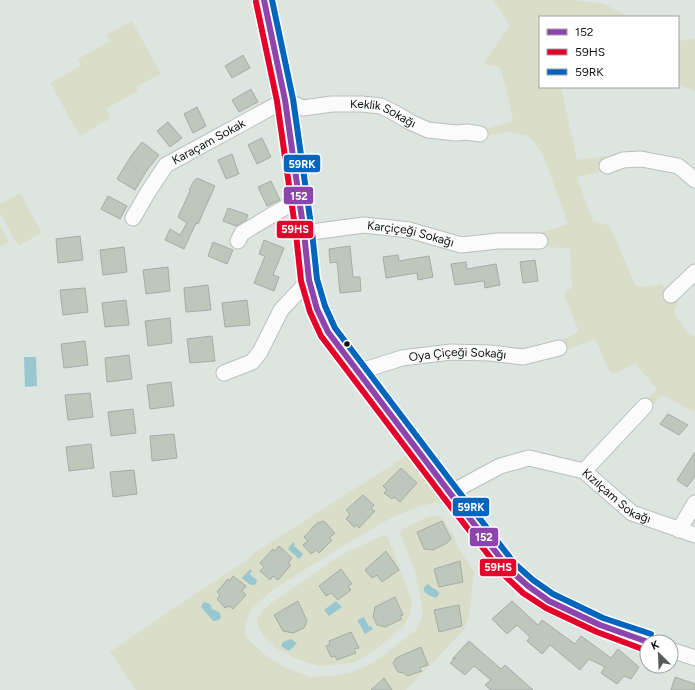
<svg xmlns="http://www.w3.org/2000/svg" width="695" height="690" font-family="Figtree,sans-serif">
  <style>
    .green { fill: #dadec8 }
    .water { fill: #98c7d0 }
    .building { fill: #bdc7bc; stroke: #a6aca7 }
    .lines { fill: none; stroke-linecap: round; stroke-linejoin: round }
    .minor-casing { stroke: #b9c0bc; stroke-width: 17 }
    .minor { stroke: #fafbfa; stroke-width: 15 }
    .bus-1-casing { stroke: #fff; stroke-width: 9 }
    .bus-2-casing { stroke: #fff; stroke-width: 9 }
    .bus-3-casing { stroke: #fff; stroke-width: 9 }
    .bus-1 { stroke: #8e44ad; stroke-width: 6 }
    .bus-2 { stroke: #e4002b; stroke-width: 6 }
    .bus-3 { stroke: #0065bd; stroke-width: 6 }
    .bus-dot { fill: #0d1310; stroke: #fff; stroke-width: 1.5 }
    .labels { text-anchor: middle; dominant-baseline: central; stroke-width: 3; stroke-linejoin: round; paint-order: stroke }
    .street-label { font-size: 12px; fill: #0d1310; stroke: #fff }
    .line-badge { stroke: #fff; stroke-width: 1.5 }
    .badge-label { font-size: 11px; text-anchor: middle; font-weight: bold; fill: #fff }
  </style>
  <rect width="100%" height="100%" fill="#dce5e0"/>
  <path class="green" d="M493 0H572L604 4 630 17H540V87H561L577 160 605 156 608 170 577 177 593 221 610 226 635 285 646 287 661 284 678 302 673 312 687 332 695 337V411L693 412 664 395 647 409 643 404 657 389 635 363 616 373 610 372 595 339 560 352 556 343 579 332 564 294 572 287 570 249 542 246 539 233 568 224 560 200 541 151 528 136 507 132 481 137 480 131 513 121 507 91 500 67 483 64 510 25Z
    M132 21 161 74 136 87 138 91 106 109 111 118 80 136 50 83 81 66 78 59 110 41 107 35Z
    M695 39V91L678 85V41Z
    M20 193 42 233 18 246 0 213V204Z
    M0 225 9 242 0 247Z
    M406 456 443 502 429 504 415 508 393 517 347 543 276 588 261 600 250 611 246 622 245 634 252 643 270 659 288 669 312 677 331 676 352 672 373 663 416 630 422 618V606L415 571 400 533 403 529 429 516 442 517 453 535 458 547 474 572 470 611 464 630 406 690H136L110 652 174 608 247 560 254 553Z
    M384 535 388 537 407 587 412 602 409 616 404 626 379 647 363 658 352 663 318 666 297 659 276 648 264 637 257 624V619L267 606 343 554Z"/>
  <path class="water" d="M24 357H36L37 386 25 387Z
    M293 542 295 544 294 546 303 554 299 559 288 549Z
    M250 569 252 571 249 574 257 580 256 584 253 585 249 584 242 578Z
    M428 584C431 588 437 589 439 593L438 596 435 598C428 595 418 591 428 584Z
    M336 601 342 607 329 616 324 610Z
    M205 602 210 604 212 609 217 611 220 613 221 618C219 620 217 621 213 621L201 607 203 603Z
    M364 617 369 627 371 626 373 629 365 634 357 620Z
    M291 639 297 643 289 651 281 646 283 642Z"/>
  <path class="building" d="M243 55 250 68 232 78 225 66Z
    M251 89 258 102 239 112 232 100Z
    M197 107 206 126 193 133 184 114Z
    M168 122 182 138 170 147 157 131Z
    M262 138 271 157 257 164 248 145Z
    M142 142 159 155 147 170 135 190 117 179 131 156Z
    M232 154 239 174 226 179 218 160Z
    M197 178 215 186 198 224 196 223 184 249 165 240 170 229 180 235 187 223 178 217 190 191 189 190 194 181Z
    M271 181 280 200 267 206 258 187Z
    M108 196 127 206 120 219 101 209Z
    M228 208 248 215 246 220 236 226 223 221Z
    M80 236 83 260 58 263 56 239Z
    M264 240 284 248 273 275 279 277 274 291 254 283 265 256 259 254Z
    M213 242 233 250 227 264 208 256Z
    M350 246 353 277H360L361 291 340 293 337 262 330 263 329 249Z
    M124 247 127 272 103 275 100 250Z
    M398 255 399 261 429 256 433 277 418 280 417 273 386 278 383 257Z
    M535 260 538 281 523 283 520 262Z
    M466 262 467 269 496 264 500 285 485 288 484 281 455 285 451 264Z
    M168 267 170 291 146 294 143 270Z
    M208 285 211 310 186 312 184 288Z
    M85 288 88 312 63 315 60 290Z
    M126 300 129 325 105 327 102 303Z
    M247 300 250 325 225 327 222 303Z
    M170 318 172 343 148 346 145 321Z
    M212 336 215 361 190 363 187 339Z
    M85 341 88 365 64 368 61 344Z
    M129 355 132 379 107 382 105 358Z
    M171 382 174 406 150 409 147 385Z
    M90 393 93 417 68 420 65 395Z
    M133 409 136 433 111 436 108 412Z
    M668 414 688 425 679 435 660 424Z
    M174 434 177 458 152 461 150 436Z
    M91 444 94 468 69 471 66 447Z
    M695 452V476L687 487 677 480Z
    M401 468 417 483 400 502 394 497 392 499 384 493 387 490 383 486Z
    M134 470 137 494 113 497 110 472Z
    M363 495 374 505 371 509 375 511 359 528 357 525 354 527 346 519 350 514 346 510Z
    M324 521 335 533 329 538 332 540 319 553 316 550 311 554 303 545 308 541 304 537 317 523Z
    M442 521 451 539 447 543 433 550 424 549 417 532Z
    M279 546 292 558 288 563 291 565 278 580 273 576 270 580 260 571 264 567 260 563 273 549 275 551Z
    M386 551 399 570 382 582 377 575 372 578 365 570Z
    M460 561 463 582 439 587 434 569Z
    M341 569 352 584 348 586 351 590 338 600 331 593 326 596 319 586Z
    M233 576 246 586 242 591 246 595 233 609 229 606 225 608 217 599 220 595 217 592 228 579 230 581Z
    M395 597 403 615 400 616 402 619 385 627 377 625 373 617 375 607Z
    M298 601 307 621 304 628 293 633 283 631 274 615Z
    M512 601 538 625 542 620 575 644 581 636 611 658 618 649 639 667 631 679 624 676 617 684 601 673 605 667 589 659 580 670 550 645 542 654 527 641 530 637 517 625 507 634 492 619Z
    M459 605 462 626 439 632 434 610Z
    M351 632 359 648 354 649 356 653 337 660 335 656 331 657 326 646 330 644 329 641Z
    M469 641 501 669 505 665 533 690H491L485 685 491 680 474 666 465 675 450 663 456 658 452 659Z
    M421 647 428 665 419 668 422 671 407 676 404 673 398 672 393 663 396 658Z
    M675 677 695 684V690H671Z
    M384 678 392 690H371Z"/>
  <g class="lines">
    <defs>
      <g id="minor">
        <path d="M264 0 285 100 304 233 309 280 317 309 328 332 415 446 450 493 509 569 528 586 549 601 600 625 648 642"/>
        <path d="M607 166 623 160 641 159 678 166 695 180"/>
        <path id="s1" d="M133 218 148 192 166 165 285 100 303 108 332 104H362L381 106 395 113 410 122 428 130 456 133 467 132 480 134"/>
        <path id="s2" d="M304 233 364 225 409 230 461 245 498 241H540"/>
        <path d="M238 241 242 233 299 199"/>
        <path d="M671 295 695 272"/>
        <path id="s3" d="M358 372 402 358 451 352 490 353 523 357 559 348"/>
        <path d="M224 373 252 362 260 352 281 310 309 280"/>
        <path d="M584 471 645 406"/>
        <path id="s4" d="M450 493 500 466 529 458 584 471 632 513 695 535"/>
        <path d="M679 530 695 503"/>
        <path d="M671 650 695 658"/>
      </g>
    </defs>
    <use href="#minor" class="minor-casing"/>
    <use href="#minor" class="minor"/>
    <defs>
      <path id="bus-1" d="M264 0 285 100 304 233 309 280 317 309 328 332 450 493 509 569 528 586 549 601 600 625 648 642"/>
      <path id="bus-2" d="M256 2 277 101 296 234 301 281 310 312 321 336 444 498 504 575 523 593 546 608 597 632 645 650"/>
      <path id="bus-3" d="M272 0 293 99 312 232 317 279 325 306 335 328 456 488 515 564 533 580 553 594 603 618 651 634"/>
    </defs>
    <use href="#bus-1" class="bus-1-casing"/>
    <use href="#bus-2" class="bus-2-casing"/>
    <use href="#bus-3" class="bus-3-casing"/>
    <use href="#bus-1" class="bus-1"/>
    <use href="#bus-2" class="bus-2"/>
    <use href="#bus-3" class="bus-3"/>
  </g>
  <circle class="bus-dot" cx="347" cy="344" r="3.5"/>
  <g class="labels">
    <g class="street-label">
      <text stroke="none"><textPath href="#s1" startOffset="300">Keklik Sokağı</textPath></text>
      <text stroke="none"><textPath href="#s1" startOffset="111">Karaçam Sokak</textPath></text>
      <text stroke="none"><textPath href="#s2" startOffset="108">Karçiçeği Sokağı</textPath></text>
      <text stroke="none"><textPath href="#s3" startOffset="102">Oya Çiçeği Sokağı</textPath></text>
      <text stroke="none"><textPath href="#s4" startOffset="185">Kızılçam Sokağı</textPath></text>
    </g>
  </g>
  <g class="line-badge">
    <rect x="283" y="154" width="38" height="19" rx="4" fill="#0065bd"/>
    <rect x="283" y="186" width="31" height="19" rx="4" fill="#8e44ad"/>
    <rect x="276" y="220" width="38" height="19" rx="4" fill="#e4002b"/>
    <rect x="452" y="497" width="38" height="20" rx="4" fill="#0065bd"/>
    <rect x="469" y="527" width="30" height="20" rx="4" fill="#8e44ad"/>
    <rect x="479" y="558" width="38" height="19" rx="4" fill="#e4002b"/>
  </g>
  <g class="badge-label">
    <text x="302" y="168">59RK</text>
    <text x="299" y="200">152</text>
    <text x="295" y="233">59HS</text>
    <text x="471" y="511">59RK</text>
    <text x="484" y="541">152</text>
    <text x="498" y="571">59HS</text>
  </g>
  <rect x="539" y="16" width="140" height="72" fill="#ffffff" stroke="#9ea19f"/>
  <rect x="547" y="29" width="20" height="6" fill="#8e44ad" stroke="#9ea19f"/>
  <text x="575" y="36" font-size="12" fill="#0d1310">152</text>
  <rect x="547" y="49" width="20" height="6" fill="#e4002b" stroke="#9ea19f"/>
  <text x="575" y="56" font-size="12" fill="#0d1310">59HS</text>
  <rect x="547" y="69" width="20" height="6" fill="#0065bd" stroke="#9ea19f"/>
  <text x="575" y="76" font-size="12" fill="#0d1310">59RK</text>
  <g transform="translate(659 654) rotate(336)"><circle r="19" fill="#ffffff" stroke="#9ea19f"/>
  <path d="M0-3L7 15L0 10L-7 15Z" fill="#555c59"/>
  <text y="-6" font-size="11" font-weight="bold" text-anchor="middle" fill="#0d1310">K</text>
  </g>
</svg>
